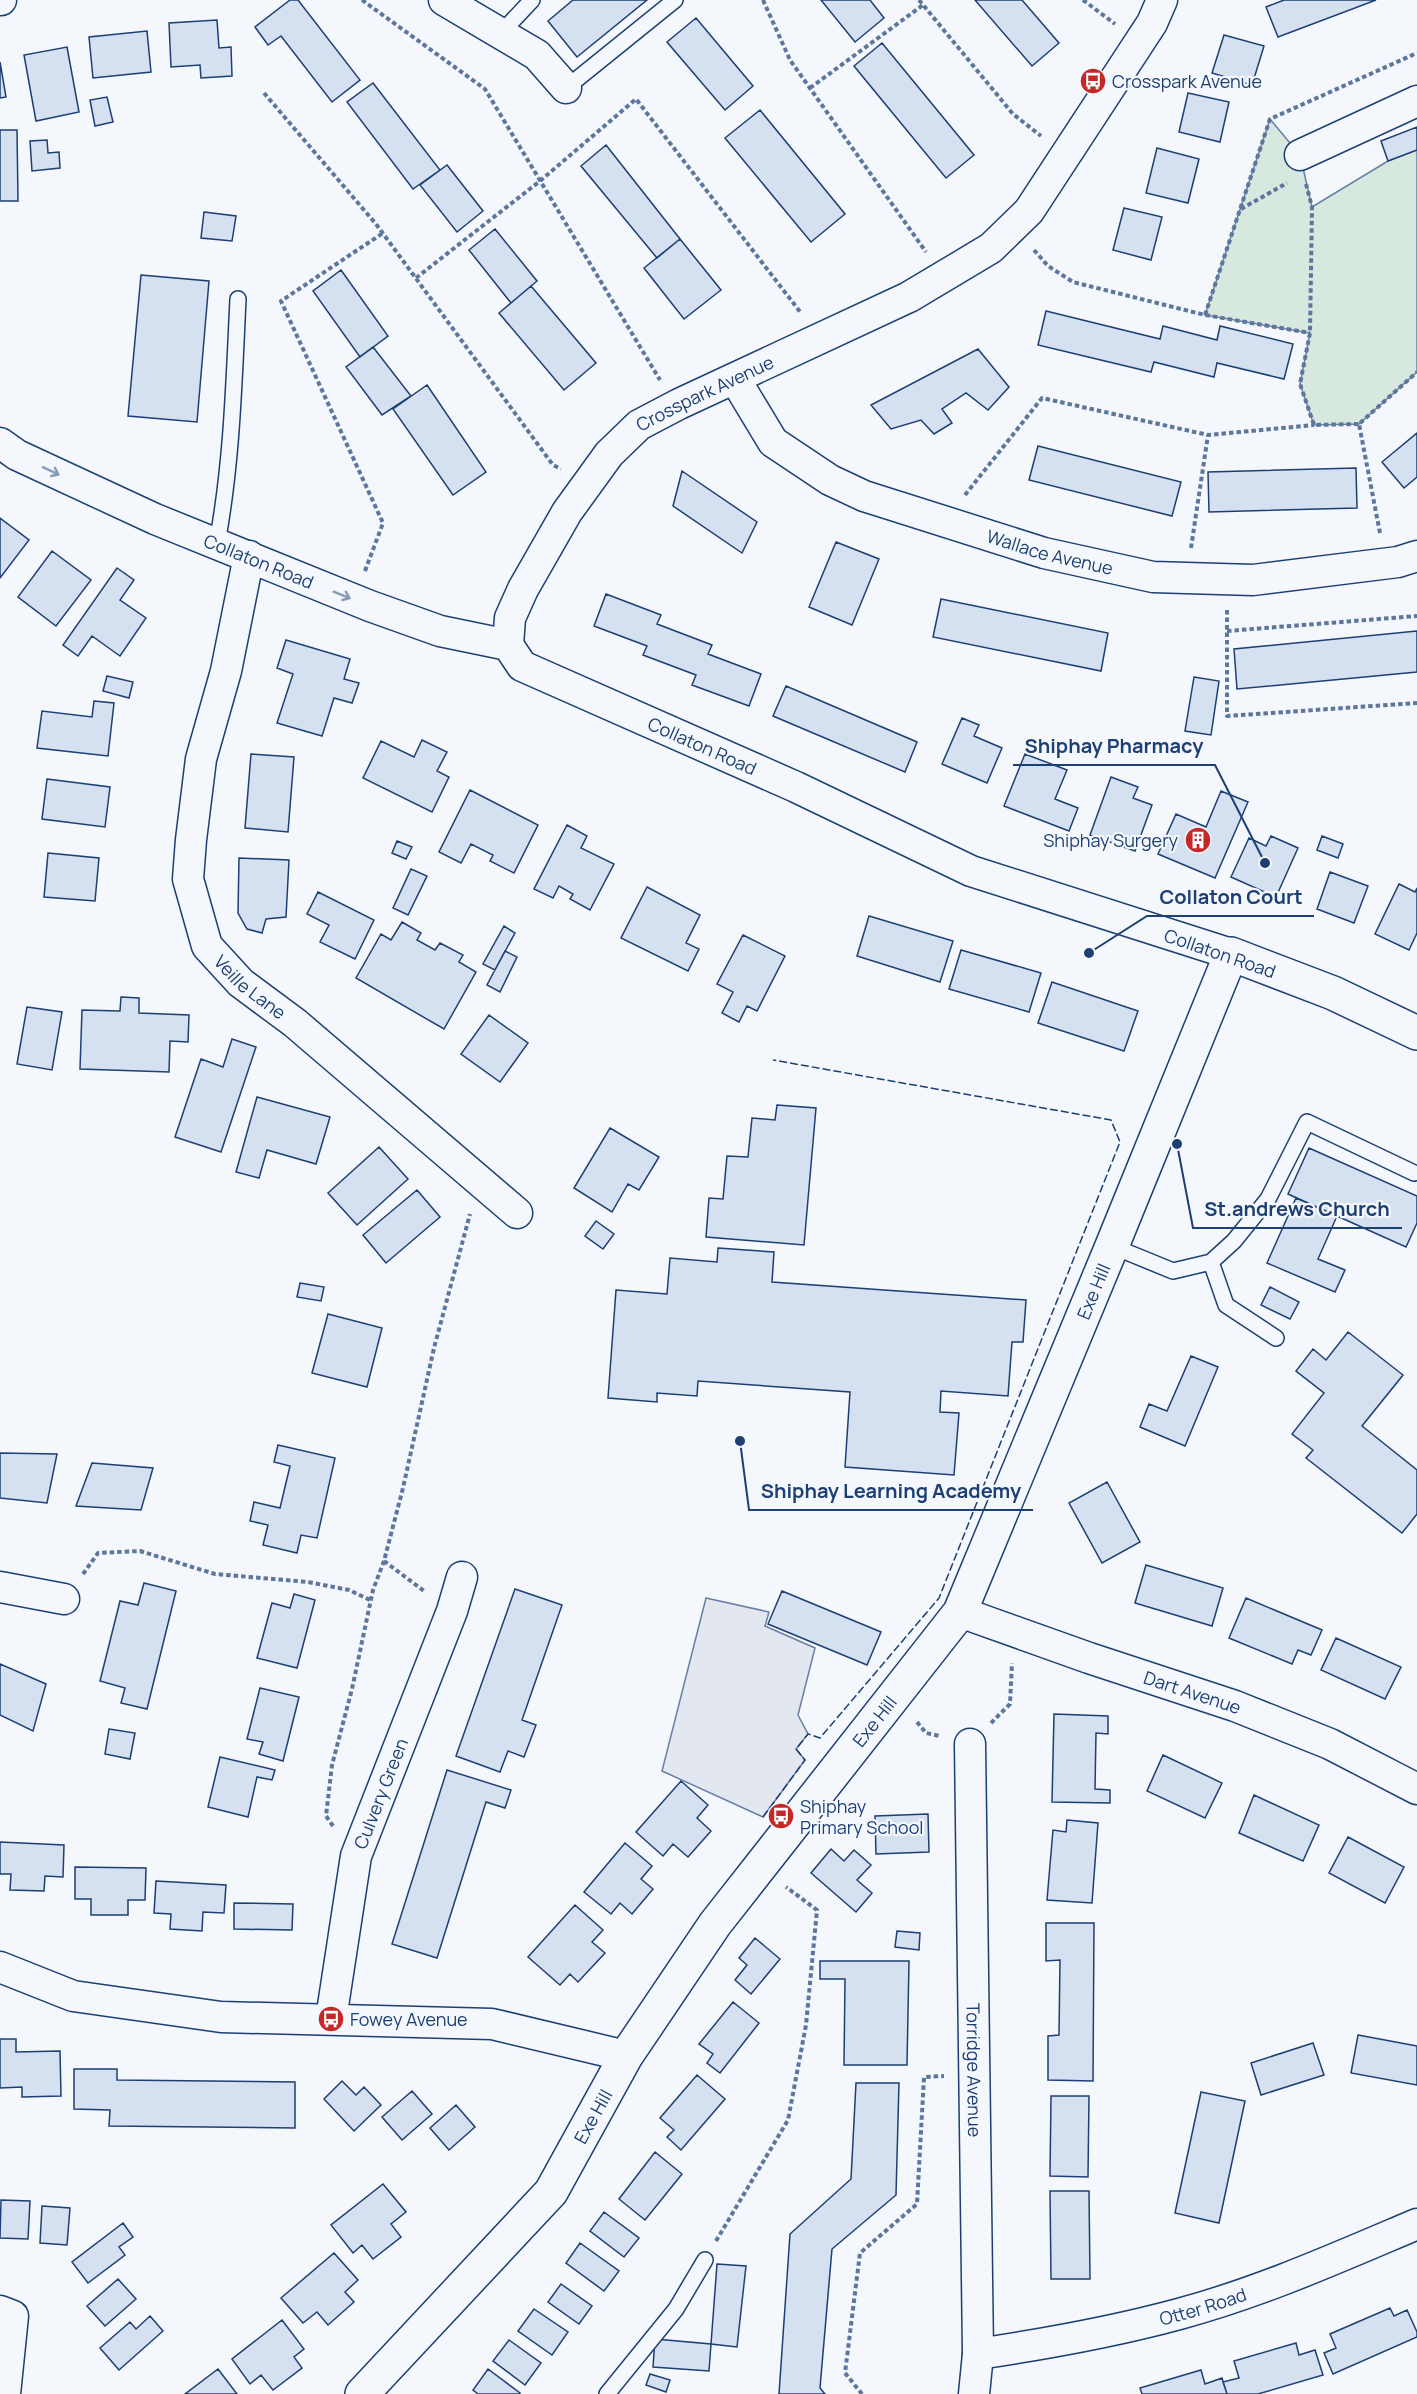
<svg xmlns="http://www.w3.org/2000/svg" width="1417" height="2394" font-family="Manrope,sans-serif">
  <style>
    .green { fill: #d7e8df; stroke: #687fa3; stroke-width: 1.5 }
    .parking { fill: #e3e8f0; stroke: #687fa3; stroke-width: 1.5 }
    .building { fill: #d5e0f0; stroke: #1d3f73; stroke-width: 1.5 }
    .lines { fill: none; stroke-linecap: round; stroke-linejoin: round }
    .service-casing { stroke: #1d3f73; stroke-width: 18 }
    .minor-casing { stroke: #1d3f73; stroke-width: 33 }
    .tertiary-casing { stroke: #1d3f73; stroke-width: 36 }
    .path { stroke: #5e769c; stroke-width: 4; stroke-dasharray: 4.5 3; stroke-linecap: butt }
    .service { stroke: #f4f7fb; stroke-width: 15 }
    .minor { stroke: #f4f7fb; stroke-width: 30 }
    .tertiary { stroke: #f4f7fb; stroke-width: 33 }
    .fence { stroke: #1d3f73; stroke-width: 1.5; stroke-dasharray: 8 3; stroke-linecap: butt }
    .oneway { stroke: #889bb7 }
    .labels { text-anchor: middle; dominant-baseline: central; stroke-width: 4.5; stroke-linejoin: round; paint-order: stroke }
    .poi-label { font-size: 18px; fill: #1d3f73; stroke: #f4f7fb; text-anchor: start }
    .street-label { font-size: 18px; fill: #1d3f73; stroke: #f4f7fb }
    .leader { fill: none; stroke: #1d3f73; stroke-width: 2 }
    .callout-dot { fill: #1d3f73; stroke: #f4f7fb; stroke-width: 2 }
    .callout-label { font-size: 20px; text-anchor: middle; font-weight: bold; fill: #1d3f73; stroke: #f4f7fb; stroke-width: 4.5; stroke-linejoin: round; paint-order: stroke }
  </style>
  <rect width="100%" height="100%" fill="#f4f7fb"/>
  <path class="green" d="M1270 119 1300 155 1312 207 1388 161 1417 150V372L1359 424 1314 425 1300 384 1310 333 1205 315Z"/>
  <path class="parking" d="M706 1598 769 1612 765 1626 815 1648 798 1715 808 1734 796 1749 805 1760 763 1817 662 1771Z"/>
  <path class="building" d="M290 0H298L360 80 332 102 281 36 268 45 255 27Z
    M573 0H647L577 57 548 21Z
    M821 0H870L884 18 855 42Z
    M975 0H1022L1059 43 1032 66Z
    M1284 0H1376L1278 37 1266 7Z
    M696 18 753 86 725 110 667 42Z
    M217 20 219 48 231 47 232 76 201 78 200 65 171 67 169 23Z
    M147 31 151 72 93 78 89 37Z
    M1224 35 1264 46 1252 85 1212 73Z
    M882 43 974 155 946 178 854 66Z
    M67 47 79 112 36 121 24 55Z
    M0 62 6 97 0 98Z
    M373 83 440 170 413 189 347 102Z
    M1188 93 1229 102 1220 142 1179 132Z
    M107 97 113 122 95 126 90 100Z
    M760 110 845 214 811 242 725 138Z
    M1417 127V150L1388 161 1381 141Z
    M0 130H17L18 201H0Z
    M47 140 48 153 59 152 60 168 32 171 30 141Z
    M606 145 680 239 657 258 581 166Z
    M1157 148 1199 159 1188 203 1146 193Z
    M447 165 483 211 457 232 420 185Z
    M1124 208 1162 217 1151 260 1113 250Z
    M204 212 236 216 232 241 201 238Z
    M495 229 537 281 511 303 469 250Z
    M680 239 721 290 684 319 644 268Z
    M341 270 388 336 360 357 313 291Z
    M141 275 209 281 197 422 128 416Z
    M531 286 596 363 564 390 499 313Z
    M1046 311 1160 339 1163 326 1217 340 1220 326 1293 344 1284 379 1217 363 1214 377 1154 362 1151 372 1038 345Z
    M373 347 411 396 382 415 346 367Z
    M978 349 1009 387 988 410 966 393 942 409 952 423 934 434 921 420 891 429 871 405Z
    M427 385 486 472 453 495 393 409Z
    M1417 433V477L1404 488 1382 462Z
    M1038 446 1181 482 1172 516 1029 480Z
    M1356 468 1357 508 1209 512 1208 472Z
    M682 471 757 522 742 553 673 506Z
    M0 518 29 540 0 578Z
    M836 542 879 559 852 625 809 607Z
    M52 551 91 580 56 626 18 597Z
    M117 568 134 580 120 600 146 618 120 656 92 636 78 656 63 645Z
    M606 594 661 615 657 624 712 645 708 654 761 674 749 706 692 685 696 675 643 655 647 646 594 626Z
    M941 599 1108 633 1101 671 933 637Z
    M1417 631V672L1237 689 1234 649Z
    M286 640 350 659 344 679 359 683 352 703 334 698 322 736 277 723 293 674 277 668Z
    M107 676 133 682 129 698 103 691Z
    M1194 677 1219 681 1211 735 1185 731Z
    M786 686 917 742 905 772 773 716Z
    M94 701 114 703 108 756 37 748 42 711 92 717Z
    M962 718 979 725 974 736 1002 748 987 783 942 764Z
    M422 740 447 752 437 771 449 777 432 812 363 778 381 741 414 757Z
    M251 754 294 757 288 832 245 828Z
    M1025 754 1067 770 1055 799 1078 808 1069 831 1004 806Z
    M1111 777 1138 787 1133 798 1152 805 1135 851 1090 835Z
    M47 779 110 787 105 827 42 819Z
    M470 790 538 825 514 873 490 861 493 855 471 844 461 863 439 852Z
    M1221 791 1248 802 1215 878 1158 854 1176 814 1206 827Z
    M567 825 587 836 581 848 614 864 590 910 570 899 573 894 559 886 553 898 534 889Z
    M1271 836 1298 848 1276 897 1231 877 1249 838 1266 846Z
    M1322 836 1343 844 1338 858 1317 850Z
    M397 841 412 847 406 859 392 853Z
    M48 853 99 858 95 901 44 897Z
    M239 858 289 860 286 917 266 919 262 933 247 929 238 913Z
    M411 869 427 876 408 915 393 908Z
    M1330 872 1368 886 1354 923 1317 909Z
    M1399 884 1415 892 1417 888V933L1409 950 1375 934Z
    M647 887 700 915 686 943 699 949 688 971 621 938Z
    M318 892 374 920 355 959 320 942 329 925 307 914Z
    M869 916 953 941 940 982 857 956Z
    M402 922 421 933 417 940 435 950 440 943 463 955 459 962 476 972 444 1029 356 978 381 934 391 940Z
    M504 926 515 933 495 970 483 964Z
    M743 935 785 956 757 1011 747 1006 739 1022 722 1013 733 992 717 984Z
    M961 950 1041 973 1029 1012 949 989Z
    M505 951 517 957 500 992 487 985Z
    M1052 982 1138 1011 1124 1051 1038 1023Z
    M121 997 139 998V1013L189 1015 188 1042 170 1041 169 1072 80 1069 82 1010 120 1011Z
    M27 1007 62 1012 52 1070 17 1064Z
    M489 1015 528 1043 500 1082 461 1054Z
    M232 1039 256 1047 221 1152 175 1137 201 1059 223 1067Z
    M257 1097 330 1117 316 1164 267 1150 259 1178 236 1172Z
    M777 1105 816 1108 804 1245 706 1237 709 1198 723 1199 727 1156 748 1157 752 1118 775 1120Z
    M610 1128 659 1157 639 1190 628 1184 612 1212 574 1188Z
    M379 1147 408 1179 357 1225 328 1193Z
    M1309 1148 1417 1196V1223L1406 1247 1288 1194Z
    M417 1190 440 1217 386 1263 363 1235Z
    M1296 1198 1337 1216 1318 1259 1345 1270 1335 1292 1267 1263Z
    M596 1221 614 1234 603 1249 585 1236Z
    M718 1248 774 1252 772 1282 1026 1300 1023 1342H1012L1008 1396 941 1391 940 1412 959 1413 954 1475 845 1467 850 1392 698 1381 697 1396 657 1393V1402L608 1398 616 1290 667 1294 670 1258 717 1262Z
    M300 1283 324 1287 321 1301 297 1297Z
    M1270 1287 1299 1302 1290 1319 1261 1305Z
    M328 1314 382 1328 367 1387 312 1373Z
    M1348 1332 1403 1375 1362 1426 1417 1470V1514L1402 1533 1306 1458 1313 1450 1292 1434 1324 1393 1296 1371 1313 1349 1326 1360Z
    M1191 1356 1218 1367 1185 1446 1140 1427 1149 1404 1167 1411Z
    M278 1445 335 1458 317 1538 301 1535 297 1553 263 1545 268 1525 250 1521 254 1502 280 1508 290 1466 274 1462Z
    M0 1453 57 1454 47 1503 0 1498Z
    M92 1463 153 1468 141 1510 76 1506Z
    M1107 1482 1140 1542 1102 1563 1069 1503Z
    M1146 1565 1223 1588 1212 1626 1135 1603Z
    M144 1583 176 1591 147 1709 121 1703 125 1688 100 1681 120 1601 138 1605Z
    M515 1589 562 1605 522 1720 536 1725 524 1757 508 1751 500 1772 456 1756Z
    M782 1591 881 1632 867 1665 768 1624Z
    M294 1594 315 1600 297 1668 257 1658 272 1603 290 1608Z
    M1246 1598 1322 1630 1311 1655 1298 1650 1292 1664 1229 1638Z
    M1336 1638 1401 1667 1385 1699 1321 1670Z
    M0 1664 46 1684 33 1731 0 1715Z
    M260 1688 299 1697 283 1761 259 1754 263 1742 247 1739Z
    M1054 1714 1108 1716V1734L1096 1733 1095 1789 1110 1790V1803L1052 1802Z
    M109 1729 135 1733 130 1759 105 1754Z
    M1163 1755 1222 1783 1205 1818 1147 1791Z
    M220 1757 275 1770 272 1780 257 1777 248 1817 208 1807Z
    M447 1770 511 1790 505 1808 486 1802 437 1958 392 1944Z
    M681 1781 708 1805 697 1818 711 1831 688 1857 673 1844 663 1856 636 1832Z
    M1254 1795 1319 1825 1303 1861 1239 1833Z
    M928 1814 929 1852 876 1854 875 1816Z
    M1067 1820 1098 1823 1092 1903 1047 1900 1053 1830 1066 1832Z
    M1348 1837 1404 1867 1385 1903 1329 1873Z
    M0 1842 64 1845 63 1877 45 1876 44 1891 10 1890 11 1874H0Z
    M625 1843 652 1866 641 1879 653 1889 632 1914 620 1903 611 1914 584 1892Z
    M831 1849 844 1861 854 1850 871 1865 857 1880 872 1893 856 1912 811 1873Z
    M75 1867 146 1868 145 1900H128V1915H91V1899H75Z
    M156 1881 226 1885 224 1913 203 1912 202 1931 170 1929 171 1914 154 1913Z
    M234 1903 293 1904 292 1930 234 1929Z
    M575 1905 603 1930 592 1942 605 1953 578 1982 570 1974 560 1985 528 1957Z
    M1046 1923H1094L1093 2081 1048 2080V2036L1059 2035 1060 1960 1046 1961Z
    M897 1931 920 1933 919 1950 895 1947Z
    M755 1938 780 1959 751 1994 735 1980 747 1965 739 1958Z
    M820 1961H909L907 2065H844L845 1979H820Z
    M733 2002 759 2023 720 2073 707 2063 713 2054 699 2044Z
    M1358 2035 1417 2046V2085L1351 2073Z
    M0 2039H16V2052L60 2051 61 2096 22 2097V2087L0 2088Z
    M1313 2043 1324 2075 1261 2095 1251 2063Z
    M74 2069H117V2080L295 2082V2128L109 2126 110 2110 74 2109Z
    M697 2075 725 2099 681 2150 667 2137 674 2130 660 2118Z
    M342 2081 356 2095 364 2087 381 2105 354 2131 324 2099Z
    M856 2083H899L896 2195 832 2249 820 2388 825 2394H779L790 2234 851 2179Z
    M412 2091 432 2114 402 2140 382 2117Z
    M1201 2092 1245 2101 1219 2223 1175 2213Z
    M1051 2096H1089L1088 2177 1050 2176Z
    M456 2105 475 2127 449 2150 430 2128Z
    M655 2152 682 2174 645 2220 619 2199Z
    M383 2184 406 2212 391 2224 401 2237 373 2259 362 2245 353 2253 331 2225Z
    M1050 2191H1089L1090 2279H1051Z
    M1 2200 30 2201 28 2239 0 2238Z
    M42 2206 70 2208 67 2245 40 2243Z
    M604 2212 639 2238 624 2257 590 2231Z
    M123 2223 133 2237 119 2247 125 2255 88 2283 72 2262Z
    M580 2243 619 2271 604 2291 566 2263Z
    M334 2253 358 2280 345 2292 354 2302 328 2325 317 2312 303 2323 281 2298Z
    M717 2264 746 2266 737 2347 711 2344Z
    M118 2279 136 2299 105 2326 87 2306Z
    M561 2284 592 2306 579 2324 548 2302Z
    M1390 2308 1394 2316 1407 2310 1417 2332V2337L1333 2374 1324 2353 1336 2348 1330 2334Z
    M534 2309 568 2332 552 2355 518 2331Z
    M150 2316 163 2331 119 2370 100 2348 130 2322 136 2329Z
    M282 2320 304 2349 294 2357 302 2368 273 2390 261 2375 250 2384 232 2359Z
    M655 2339 711 2344 709 2371 653 2367Z
    M509 2340 541 2363 525 2385 493 2361Z
    M1296 2343 1299 2355 1315 2350 1323 2375 1258 2394H1227L1223 2382 1239 2378 1234 2361Z
    M218 2369 237 2394H185Z
    M488 2369 520 2393 519 2394H478L473 2390Z
    M1201 2370 1205 2384 1222 2378 1227 2394H1142L1140 2388Z
    M650 2374 670 2380 666 2392 646 2385Z"/>
  <g class="lines">
    <defs>
      <path id="service" d="M501 33 532 0
        M566 88 675 0
        M217 543C232 463 234 381 238 299
        M1112 1246 1173 1271 1211 1262 1234 1241 1268 1199 1307 1122 1414 1173
        M1211 1262 1226 1305 1276 1338
        M607 2394 676 2309 705 2260"/>
      <g id="minor">
        <path d="M0 0H1"/>
        <path d="M444 0 537 55 566 88"/>
        <path d="M1300 155 1417 101"/>
        <path id="s1" d="M735 379 773 442 830 480 864 496 1044 553 1153 577 1253 580 1398 562 1417 556"/>
        <path id="s2" d="M0 443 17 455 155 519 370 606 440 631 508 645 522 666 796 787 971 871 1231 954"/>
        <path id="s3" d="M249 556 226 671 201 759 191 840 188 879 207 946 241 983 295 1023 517 1213"/>
        <path id="s4" d="M508 645 510 618 523 589 567 512 609 454 639 425 679 404 909 297 991 248 1029 211 1152 23 1162 0"/>
        <path d="M0 1587 64 1599"/>
        <path id="s5" d="M960 1612 1089 1658 1235 1706 1330 1744 1417 1789"/>
        <path id="s6" d="M970 1744 978 2354 974 2394"/>
        <path d="M0 1967 73 1996 221 2017 492 2024 626 2056"/>
        <path id="s7" d="M331 2019 356 1856 452 1611 462 1577"/>
        <path d="M0 2311 13 2316 5 2394"/>
        <path id="s8" d="M978 2354C1045 2344 1113 2332 1179 2314 1261 2292 1339 2257 1417 2224"/>
      </g>
      <g id="tertiary">
        <path id="s9" d="M362 2394 551 2192 626 2056 715 1924 960 1612 1112 1246 1231 954 1333 993 1417 1033"/>
      </g>
    </defs>
    <use href="#service" class="service-casing"/>
    <use href="#minor" class="minor-casing"/>
    <use href="#tertiary" class="tertiary-casing"/>
    <path class="path" d="M362 0 485 89 660 380
      M763 0 790 60 926 252
      M919 0 1013 114 1041 136
      M1083 0 1115 24
      M810 88 923 5
      M264 93 376 224 553 465 561 469
      M1306 184 1312 207 1310 333 1300 384 1314 425 1359 424
      M1241 209 1287 183
      M1034 250 1048 266 1073 282 1205 315 1310 333
      M416 278 540 181 636 99 801 313
      M1205 315 1270 119 1417 53
      M965 495 1042 398 1208 435 1314 425
      M1380 533 1359 424 1417 372
      M1191 548 1208 435
      M365 571 383 523 281 301 383 233
      M1227 610V716L1417 703
      M1227 631 1417 616
      M384 1561 424 1591
      M83 1574 98 1553 140 1551 215 1574 308 1582 349 1590 370 1600
      M917 1722 926 1733 940 1736
      M991 1723 1010 1704 1012 1663
      M333 1826 326 1816 332 1765 352 1689 373 1590 384 1561 403 1488 434 1348 470 1214
      M716 2241 788 2120 806 2025 817 1910 786 1887
      M862 2394 845 2373 860 2253 917 2204 924 2077 944 2076"/>
    <use href="#service" class="service"/>
    <use href="#minor" class="minor"/>
    <use href="#tertiary" class="tertiary"/>
    <path class="fence" d="M763 1817 805 1760 796 1749 808 1734 820 1738 939 1598 1120 1142 1111 1120 773 1060"/>
  </g>
  <defs><path id="oneway-shaft" d="M-6 0H5M1.5-3L5.5 0L1.5 3" fill="none" stroke-width="1.6" stroke-linecap="round" stroke-linejoin="round" transform="scale(1.5)"/></defs>
  <g class="oneway">
    <use href="#oneway-shaft" transform="translate(51 471) rotate(25)"/>
    <use href="#oneway-shaft" transform="translate(342 595) rotate(22)"/>
  </g>
  <defs>
    <symbol id="bus-disc" viewBox="-11 -11 22 22"><circle r="9.5" fill="#c62828" stroke="#f4f7fb"/><path d="M-5-6H5V4H4V6H2V4H-2V6H-4V4H-5ZM-3.5-4V0h7V-4ZM-3.5 1.2v1.5H-2V1.2ZM2 1.2v1.5H3.5V1.2Z" fill="#fff"/></symbol>
    <symbol id="building-disc" viewBox="-11 -11 22 22"><circle r="9.5" fill="#c62828" stroke="#f4f7fb"/><path d="M-4-6H4V6H1V3H-1V6H-4ZM-2.5-4.3h1.7v1.8h-1.7ZM.8-4.3h1.7v1.8H.8ZM-2.5-1h1.7V.8h-1.7ZM.8-1h1.7V.8H.8Z" fill="#fff"/></symbol>
  </defs>
  <g fill-rule="evenodd">
    <use href="#bus-disc" x="1078" y="66" width="30" height="30"/>
    <use href="#building-disc" x="1183" y="825" width="30" height="30"/>
    <use href="#bus-disc" x="766" y="1801" width="30" height="30"/>
    <use href="#bus-disc" x="316" y="2004" width="30" height="30"/>
  </g>
  <g class="labels">
    <g class="poi-label">
      <text x="1112" y="81">Crosspark Avenue</text>
      <text x="1178" y="840" text-anchor="end">Shiphay Surgery</text>
      <text x="800" y="1806">Shiphay<tspan x="800" dy="21">Primary School</tspan></text>
      <text x="350" y="2019">Fowey Avenue</text>
    </g>
    <g class="street-label">
      <text stroke="none"><textPath href="#s4" startOffset="334">Crosspark Avenue</textPath></text>
      <text stroke="none"><textPath href="#s1" startOffset="374">Wallace Avenue</textPath></text>
      <text stroke="none"><textPath href="#s2" startOffset="285">Collaton Road</textPath></text>
      <text stroke="none"><textPath href="#s2" startOffset="771">Collaton Road</textPath></text>
      <text transform="translate(1220 953) rotate(19)">Collaton Road</text>
      <text stroke="none"><textPath href="#s3" startOffset="459">Veille Lane</textPath></text>
      <text stroke="none"><textPath href="#s9" startOffset="1335">Exe Hill</textPath></text>
      <text stroke="none"><textPath href="#s5" startOffset="246">Dart Avenue</textPath></text>
      <text stroke="none"><textPath href="#s9" startOffset="849">Exe Hill</textPath></text>
      <text stroke="none"><textPath href="#s7" startOffset="232">Culvery Green</textPath></text>
      <text stroke="none"><textPath href="#s6" startOffset="326">Torridge Avenue</textPath></text>
      <text stroke="none"><textPath href="#s9" startOffset="363">Exe Hill</textPath></text>
      <text stroke="none"><textPath href="#s8" startOffset="230">Otter Road</textPath></text>
    </g>
  </g>
  <path class="leader" d="M1265 863L1215 765H1013M1089 953L1147 916H1314M1177 1144L1193 1228H1402M740 1441L749 1510H1033"/>
  <g class="callout-dot">
    <circle cx="1265" cy="863" r="6"/>
    <circle cx="1089" cy="953" r="6"/>
    <circle cx="1177" cy="1144" r="6"/>
    <circle cx="740" cy="1441" r="6"/>
  </g>
  <g class="callout-label">
    <text x="1114" y="753">Shiphay Pharmacy</text>
    <text x="1231" y="904">Collaton Court</text>
    <text x="1297" y="1216">St.andrews Church</text>
    <text x="891" y="1498">Shiphay Learning Academy</text>
  </g>
</svg>
